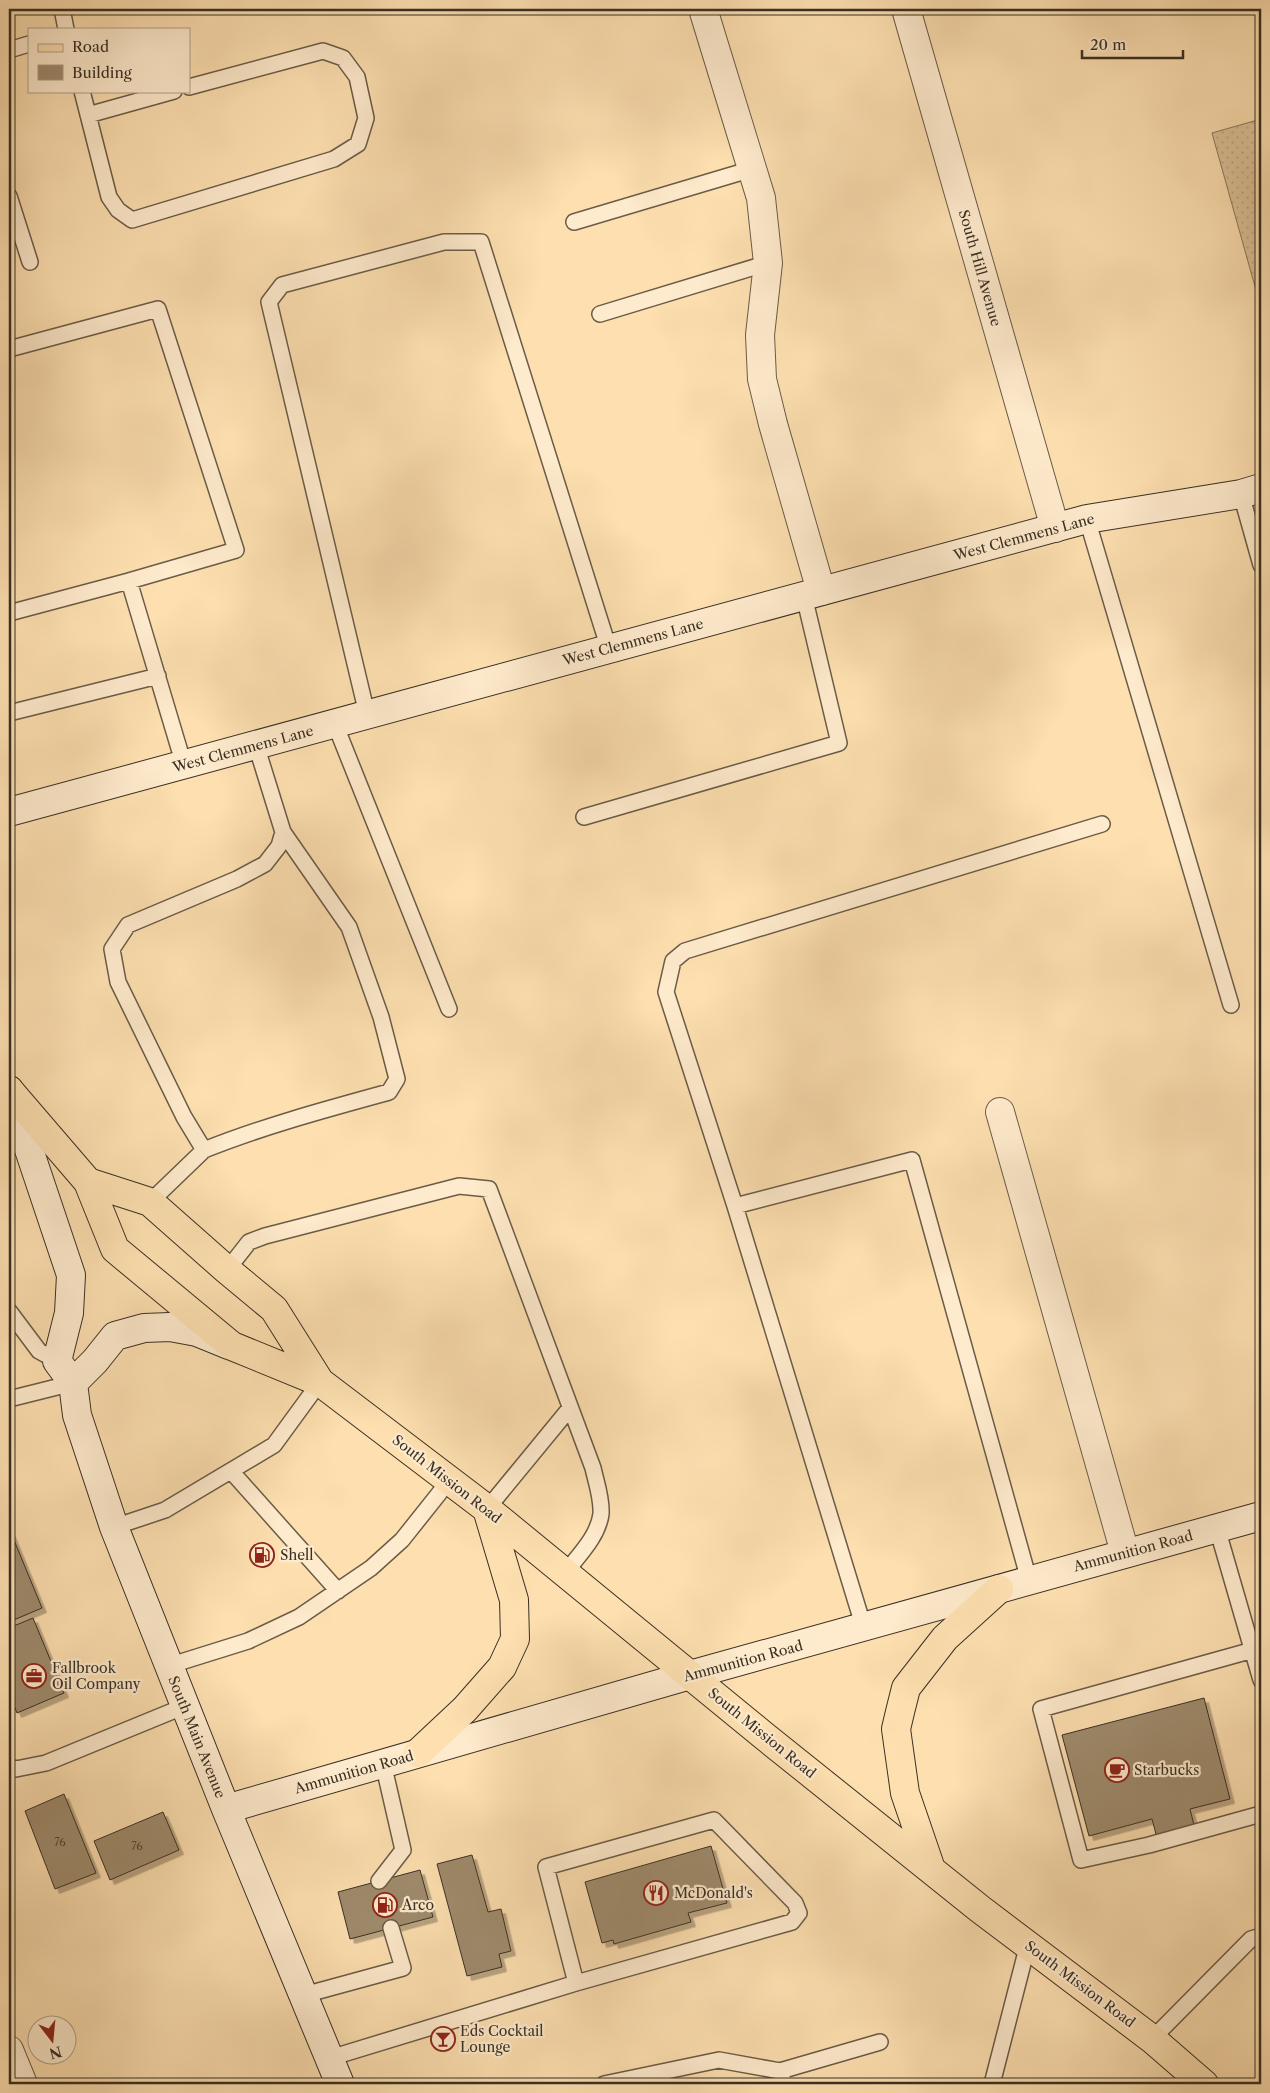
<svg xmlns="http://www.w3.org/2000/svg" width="1270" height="2093" font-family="'Libre Caslon Text',serif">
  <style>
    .grass { fill: url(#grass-dots); stroke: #8a785e }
    .building { fill: #9f8b6d; stroke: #393024; filter: url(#shadow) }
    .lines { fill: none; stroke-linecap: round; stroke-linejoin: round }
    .lane-casing { stroke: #6a5c47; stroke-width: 18 }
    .street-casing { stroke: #6a5c47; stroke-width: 30 }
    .secondary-casing { stroke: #393024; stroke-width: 30 }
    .primary-casing { stroke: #393024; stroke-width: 30 }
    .lane { stroke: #feeacc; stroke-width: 15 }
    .street { stroke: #feeacc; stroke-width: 28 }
    .secondary { stroke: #feeacc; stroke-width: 28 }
    .primary { stroke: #fddfb0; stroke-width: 28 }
    .labels { text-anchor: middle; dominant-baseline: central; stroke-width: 4.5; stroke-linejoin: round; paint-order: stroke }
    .number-label { font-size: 11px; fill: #524736 }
    .street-label { font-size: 14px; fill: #393024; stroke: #feeacc }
    .poi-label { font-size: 14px; fill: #393024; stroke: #feeacc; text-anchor: start }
  </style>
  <defs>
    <pattern id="grass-dots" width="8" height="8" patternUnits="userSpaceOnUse" patternTransform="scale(1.25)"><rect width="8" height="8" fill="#dcc198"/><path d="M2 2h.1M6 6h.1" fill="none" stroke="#bea683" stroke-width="1.8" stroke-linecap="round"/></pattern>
    <filter id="shadow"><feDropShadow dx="4.5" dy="4.5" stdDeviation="0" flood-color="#0004"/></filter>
  </defs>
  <rect width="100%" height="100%" fill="#fddfb0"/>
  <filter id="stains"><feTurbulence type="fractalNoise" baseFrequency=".004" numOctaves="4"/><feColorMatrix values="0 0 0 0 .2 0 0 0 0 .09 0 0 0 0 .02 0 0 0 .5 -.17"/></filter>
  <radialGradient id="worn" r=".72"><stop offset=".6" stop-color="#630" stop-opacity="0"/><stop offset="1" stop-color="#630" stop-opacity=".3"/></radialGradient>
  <path class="grass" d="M1261 119V308L1212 133Z"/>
  <path class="building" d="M9 1528 42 1608 9 1622Z
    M33 1618 64 1693 17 1713 9 1693V1628Z
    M1204 1698 1230 1799 1190 1809 1195 1829 1157 1838 1152 1819 1089 1836 1062 1735Z
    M64 1794 96 1873 55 1889 25 1811Z
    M163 1812 179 1850 110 1880 94 1841Z
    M711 1846 727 1903 688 1913 691 1922 614 1944 613 1940 602 1943 585 1882Z
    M472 1855 488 1912 501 1909 511 1951 499 1954 502 1967 467 1976 437 1864Z
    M420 1870 433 1917 350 1939 338 1892Z"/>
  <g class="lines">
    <defs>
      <path id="lane" d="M62 9 66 29
        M9 50 29 44
        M82 91 109 197 118 210 132 220 334 159 358 144 366 118 357 77 343 58 323 51 189 87
        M88 115 174 91
        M9 196 30 262
        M574 222 752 169
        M600 314 768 263
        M9 349 158 309 236 550 129 581
        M1241 494 1261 565
        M1087 519 1231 1005
        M9 613 129 581 184 765
        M9 713 158 676
        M367 714 269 302 282 285 444 242H481L609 649
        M335 724 449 1009
        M256 745 283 832 279 846 265 864 237 879 128 925 112 949 118 982 184 1117 204 1150C264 1126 327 1109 389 1092L397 1079 381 1017 349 927 283 832
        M584 817 839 743 804 596
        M150 1202 204 1150
        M735 1206 912 1160 1029 1580
        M227 1270 249 1242 265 1236 459 1186 489 1189 593 1468C596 1482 602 1498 601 1514 598 1537 578 1556 565 1573
        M9 1311 39 1351 57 1361
        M9 1399 73 1383
        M231 1471 338 1591
        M487 1509 570 1408
        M114 1527 165 1510 274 1445 320 1382
        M1217 1528 1261 1680
        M864 1628 735 1206 666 992 673 961 685 951 1102 824
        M1253 1650 1041 1709 1081 1860 1149 1845 1261 1814
        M168 1666 248 1641 299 1617 371 1568 402 1540 449 1481
        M9 1767 16 1769 46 1763 185 1706
        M379 1881 403 1850 383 1763
        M304 1995 403 1968 391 1928
        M1152 2039 1251 1939 1261 1936
        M330 2058 576 1983 792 1922 799 1913 795 1903 714 1820 546 1867 576 1983
        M604 2084 719 2060 780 2071
        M784 2084 780 2071 880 2042
        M992 2084 1028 1944"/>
      <path id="street" d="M703 9 761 198 768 263 760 335 762 379 773 424 821 591
        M906 9 1055 528
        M1000 1112 1125 1553
        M9 2050 23 2084"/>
      <path id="secondary" d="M9 812 1087 519 1241 494 1261 488
        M9 1090 71 1275 69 1313 57 1361 73 1383 77 1415 114 1527 226 1809 340 2084
        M73 1383 95 1361 115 1336 144 1328 170 1327 197 1332 229 1345
        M226 1809 690 1675 1261 1516"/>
      <path id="primary" d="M9 1090 88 1182 115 1249 232 1346 320 1382 487 1509 763 1735 980 1909 1152 2039 1204 2084
        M88 1182 150 1202 227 1270 274 1309 320 1382
        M418 1753 465 1709 502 1667 515 1639 514 1600 487 1509
        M931 1869 905 1793 896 1729 900 1712 906 1688 945 1638 999 1589"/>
    </defs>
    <use href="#lane" class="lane-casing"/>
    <use href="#street" class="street-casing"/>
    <use href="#secondary" class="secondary-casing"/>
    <use href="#primary" class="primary-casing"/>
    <use href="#lane" class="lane"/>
    <use href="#street" class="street"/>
    <use href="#secondary" class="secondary"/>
    <use href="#primary" class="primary"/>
  </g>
  <defs>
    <symbol id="fuel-ring" viewBox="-11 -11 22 22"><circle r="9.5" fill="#feeacc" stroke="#8f2418" stroke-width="1.5"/><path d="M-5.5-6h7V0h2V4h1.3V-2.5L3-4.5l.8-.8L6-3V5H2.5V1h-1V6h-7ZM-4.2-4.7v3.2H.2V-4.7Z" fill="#8f2418"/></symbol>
    <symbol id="office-ring" viewBox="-11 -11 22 22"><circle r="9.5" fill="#feeacc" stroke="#8f2418" stroke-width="1.5"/><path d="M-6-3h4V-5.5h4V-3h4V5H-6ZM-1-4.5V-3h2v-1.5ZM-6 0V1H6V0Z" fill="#8f2418"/></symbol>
    <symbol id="cafe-ring" viewBox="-11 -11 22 22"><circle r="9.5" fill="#feeacc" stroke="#8f2418" stroke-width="1.5"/><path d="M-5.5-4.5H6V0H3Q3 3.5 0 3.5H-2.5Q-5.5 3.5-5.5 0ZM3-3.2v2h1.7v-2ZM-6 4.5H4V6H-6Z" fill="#8f2418"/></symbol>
    <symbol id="restaurant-ring" viewBox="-11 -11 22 22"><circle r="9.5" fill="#feeacc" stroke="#8f2418" stroke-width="1.5"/><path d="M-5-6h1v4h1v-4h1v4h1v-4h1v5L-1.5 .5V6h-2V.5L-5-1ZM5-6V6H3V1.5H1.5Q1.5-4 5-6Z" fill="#8f2418"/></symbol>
    <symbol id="bar-ring" viewBox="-11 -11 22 22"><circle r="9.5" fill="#feeacc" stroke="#8f2418" stroke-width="1.5"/><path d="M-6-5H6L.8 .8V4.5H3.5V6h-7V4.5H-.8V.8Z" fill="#8f2418"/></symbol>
  </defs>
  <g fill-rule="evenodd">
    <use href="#fuel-ring" x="248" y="1541" width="28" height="28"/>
    <use href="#office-ring" x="20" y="1662" width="28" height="28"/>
    <use href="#cafe-ring" x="1103" y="1756" width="28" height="28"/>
    <use href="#restaurant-ring" x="642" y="1879" width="28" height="28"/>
    <use href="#fuel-ring" x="371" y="1891" width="28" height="28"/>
    <use href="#bar-ring" x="429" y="2025" width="28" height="28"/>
  </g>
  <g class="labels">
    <g class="number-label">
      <text x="60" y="1842">76</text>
      <text x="137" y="1846">76</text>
    </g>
    <g class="street-label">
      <text transform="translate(980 268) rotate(74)">South Hill Avenue</text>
      <text transform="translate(1024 537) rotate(-15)">West Clemmens Lane</text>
      <text transform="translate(633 642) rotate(-15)">West Clemmens Lane</text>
      <text transform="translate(243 749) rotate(-15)">West Clemmens Lane</text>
      <text transform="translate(447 1479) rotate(38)">South Mission Road</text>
      <text transform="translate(1133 1551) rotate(-15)">Ammunition Road</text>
      <text transform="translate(743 1661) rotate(-15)">Ammunition Road</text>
      <text transform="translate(762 1733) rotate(39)">South Mission Road</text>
      <text transform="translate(197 1737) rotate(68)">South Main Avenue</text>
      <text transform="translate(354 1772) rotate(-16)">Ammunition Road</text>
      <text transform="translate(1080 1984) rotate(37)">South Mission Road</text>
    </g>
    <g class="poi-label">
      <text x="280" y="1555">Shell</text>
      <text x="52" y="1668">Fallbrook<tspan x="52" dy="16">Oil Company</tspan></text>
      <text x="1134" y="1770">Starbucks</text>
      <text x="674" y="1893">McDonald's</text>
      <text x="402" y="1905">Arco</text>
      <text x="460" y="2031">Eds Cocktail<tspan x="460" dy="16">Lounge</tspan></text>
    </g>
  </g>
  <rect width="1270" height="2093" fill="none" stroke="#fddfb0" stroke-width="30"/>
  <rect x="10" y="10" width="1250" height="2073" fill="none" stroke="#393024" stroke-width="2.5"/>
  <rect x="15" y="15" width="1240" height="2063" fill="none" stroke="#393024"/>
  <rect x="28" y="28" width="162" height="65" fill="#feeacc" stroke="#afa089"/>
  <rect x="38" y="44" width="25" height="8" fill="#fddfb0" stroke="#afa089"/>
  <text x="72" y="52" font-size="15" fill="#393024">Road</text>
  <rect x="38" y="65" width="25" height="15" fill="#9f8b6d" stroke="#afa089"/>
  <text x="72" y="78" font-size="15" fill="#393024">Building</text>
  <g transform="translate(52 2040) rotate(164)"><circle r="24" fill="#feeacc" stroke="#afa089"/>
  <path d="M0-4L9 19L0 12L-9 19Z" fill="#8f2418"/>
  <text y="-8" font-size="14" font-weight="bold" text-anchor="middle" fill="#393024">N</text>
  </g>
  <path d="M1082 50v8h101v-8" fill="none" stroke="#393024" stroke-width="2.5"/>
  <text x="1090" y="50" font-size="15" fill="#393024" stroke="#feeacc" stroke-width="4" paint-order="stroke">20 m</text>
  <rect width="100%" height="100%" filter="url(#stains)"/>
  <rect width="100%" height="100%" fill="url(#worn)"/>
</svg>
